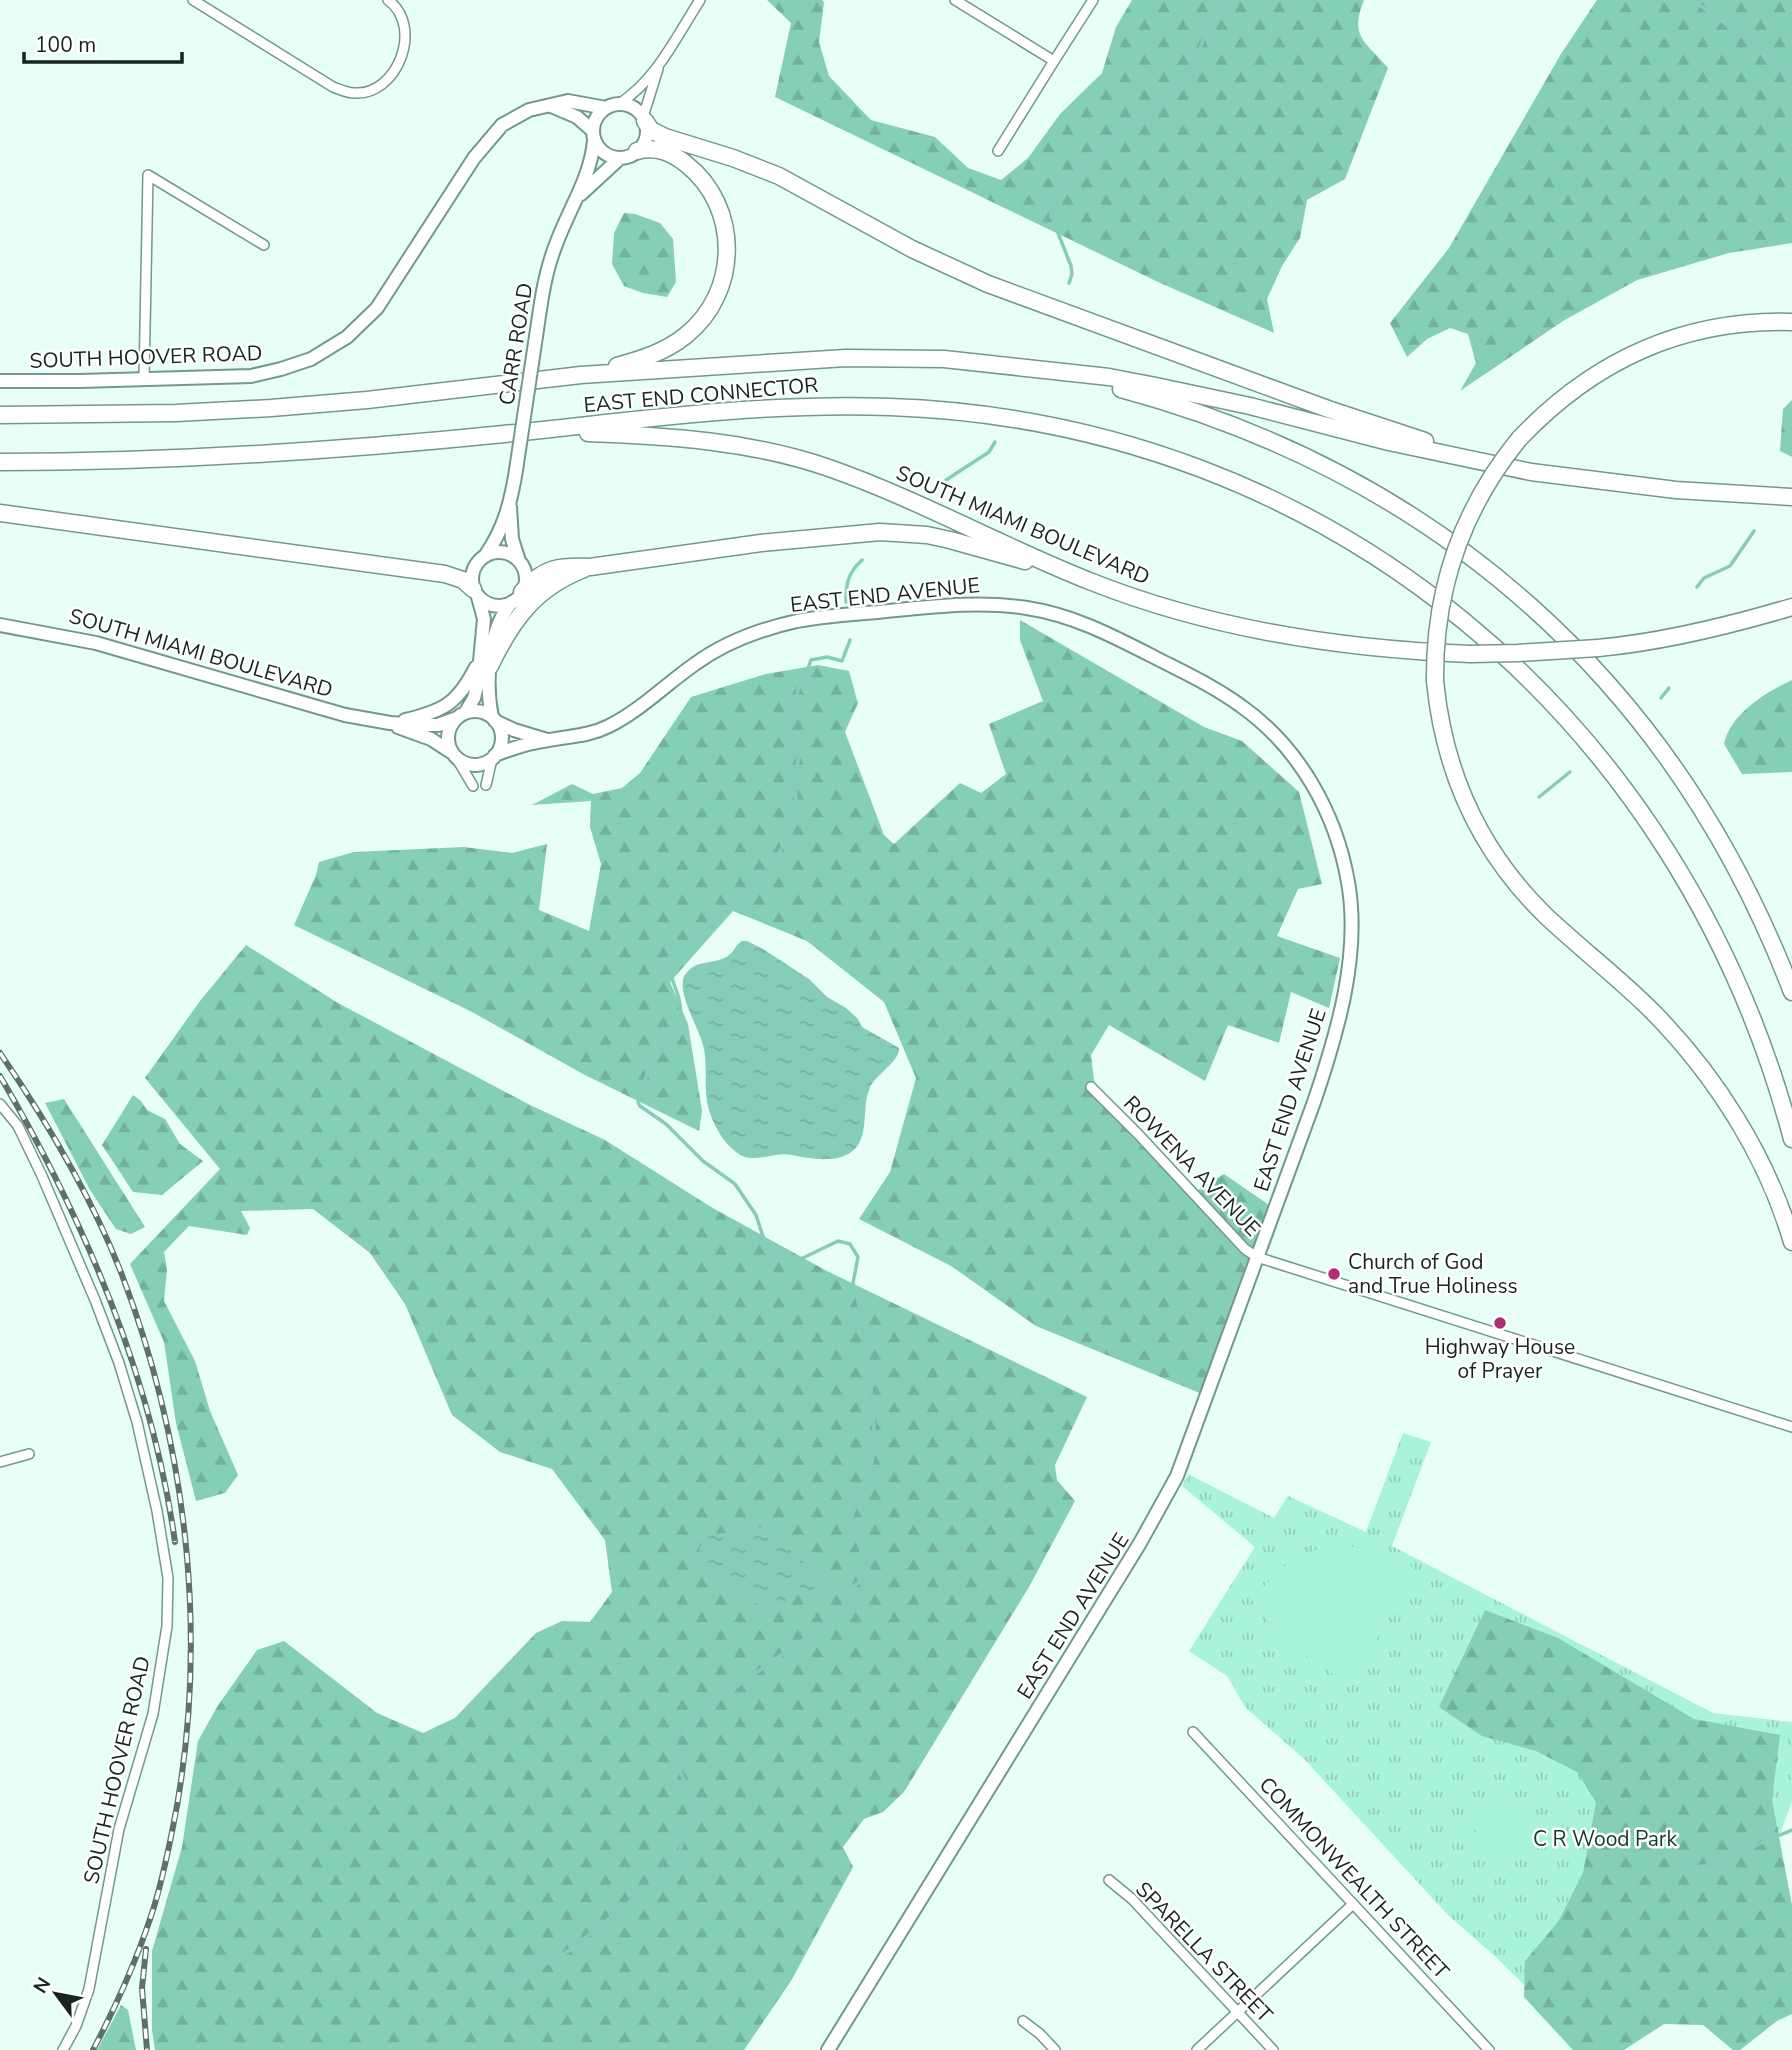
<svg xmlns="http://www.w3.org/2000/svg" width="1792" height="2050" font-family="'Nunito Sans',sans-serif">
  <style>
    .grass { fill: url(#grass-tufts) }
    .forest { fill: url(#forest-firs) }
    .pitch { fill: #a9f2dc }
    .water { fill: url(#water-ripples) }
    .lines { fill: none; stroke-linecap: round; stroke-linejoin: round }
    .stream { stroke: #85cdb8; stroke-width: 3.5 }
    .street-casing { stroke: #73988c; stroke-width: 12 }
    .secondary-casing { stroke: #73988c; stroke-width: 16 }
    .highway-casing { stroke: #73988c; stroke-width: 19 }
    .street { stroke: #fff; stroke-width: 9 }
    .secondary { stroke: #fff; stroke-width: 12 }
    .highway { stroke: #fff; stroke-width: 16 }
    .rail-casing { stroke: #5d706a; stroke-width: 6 }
    .rail { stroke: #fff; stroke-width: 3.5; stroke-dasharray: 10; stroke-linecap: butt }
    .secondary-bridge-casing { stroke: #73988c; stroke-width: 16; stroke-linecap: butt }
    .highway-bridge-casing { stroke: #73988c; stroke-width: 19; stroke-linecap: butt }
    .secondary-bridge { stroke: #fff; stroke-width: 12 }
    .highway-bridge { stroke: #fff; stroke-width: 16 }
    .poi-dot { fill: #b22d73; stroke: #fff; stroke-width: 2.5 }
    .labels { text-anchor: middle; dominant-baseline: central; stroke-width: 5; stroke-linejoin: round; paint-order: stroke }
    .street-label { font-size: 21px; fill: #162520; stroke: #fff }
    .poi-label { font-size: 21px; fill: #162520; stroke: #fff; text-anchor: start }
    .park-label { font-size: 21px; fill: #15382f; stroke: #fff }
  </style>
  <defs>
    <pattern id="grass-tufts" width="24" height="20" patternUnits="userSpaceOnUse" patternTransform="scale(1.75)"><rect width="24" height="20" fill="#a9f2dc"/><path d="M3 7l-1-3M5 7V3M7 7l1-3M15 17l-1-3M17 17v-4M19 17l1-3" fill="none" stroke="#91cfbc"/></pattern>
    <pattern id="forest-firs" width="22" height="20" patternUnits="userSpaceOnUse" patternTransform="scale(1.75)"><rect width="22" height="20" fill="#85ceb8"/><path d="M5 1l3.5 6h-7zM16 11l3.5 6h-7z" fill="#72b19e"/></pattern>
    <pattern id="water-ripples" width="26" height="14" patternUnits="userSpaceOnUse" patternTransform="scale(1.75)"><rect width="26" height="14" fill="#85cdb8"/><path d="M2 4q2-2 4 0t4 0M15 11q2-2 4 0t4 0" fill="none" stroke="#72b09e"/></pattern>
  </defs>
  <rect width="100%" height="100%" fill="#e7fff7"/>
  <path class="grass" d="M1403 1433 1431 1442 1392 1546 1713 1713 1792 1722V1801L1724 1991 1582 2042 1498 1959 1448 1915 1305 1760 1245 1707 1227 1676 1189 1651 1255 1547 1182 1486 1188 1474 1274 1518 1288 1496 1366 1532Z"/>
  <path class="forest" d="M767 0H822L824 2 819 42 829 76 871 120 935 137 968 168 1001 180 1028 158 1060 114 1102 73 1116 27 1132 0H1364C1349 37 1365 41 1388 68L1345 179 1307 200 1300 238 1282 266 1267 299 1274 333 1158 282 775 97 791 23Z
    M1597 0H1792V243L1729 253 1637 280 1563 321 1460 391 1476 363 1468 334 1450 328 1427 339 1407 357 1390 323 1449 248 1561 54Z
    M624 213 635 214 660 223 673 239 676 282 667 297 643 293 624 286 612 264 614 233Z
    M1792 400V457L1780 451 1783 409Z
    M1020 620 1204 727 1242 741 1299 792 1322 884 1298 889 1277 936 1340 958 1329 1008 1291 992 1279 1043 1228 1025 1205 1081 1109 1025 1091 1055 1096 1097 1190 1195 1224 1174 1269 1205 1202 1394 1036 1326 951 1266 859 1219 890 1172 916 1078 884 1002 807 941 733 911 670 982 688 1024 702 1111 699 1131 583 1074 472 1012 294 925 316 875 319 862 354 852 464 847 512 853 547 844 539 910 589 931 601 864 590 827 591 801 532 805 572 784 593 794 622 788 640 773 691 697 766 674 818 665 849 671 858 703 845 732 884 835 894 844 960 783 981 793 1006 774 989 724 1043 701 1020 640Z
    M1792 680V772L1742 774 1724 744C1730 714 1766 692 1792 680Z
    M246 945 338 1003 528 1104 605 1140 711 1207 827 1271 1087 1397 1055 1465 1057 1480 1075 1501 1029 1587 904 1792 883 1812 864 1819 843 1847 853 1867 791 1981 744 2050H155L152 2030V1951L182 1847 198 1741 217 1707 257 1650 284 1641 377 1713 423 1733 455 1718 536 1633 562 1621 590 1622 612 1592 605 1540 552 1469 500 1452 452 1415 405 1304 370 1253 313 1209 241 1211 250 1228 247 1235 189 1226 164 1252 167 1269 164 1301 195 1361 210 1411 238 1475 225 1493 196 1501 176 1423 164 1342 130 1264 220 1169 145 1078 200 1001Z
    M133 1095 141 1101 147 1110 165 1119 180 1144 203 1161 162 1195 133 1192 102 1145Z
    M64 1099 145 1227 131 1234 116 1229 90 1190 45 1103Z
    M1485 1610 1558 1638 1694 1719 1780 1735 1772 1800 1792 1905V2014L1777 2021 1740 2050H1733L1703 2025 1664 2024 1624 2050H1573L1524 1997 1525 1961 1558 1922 1583 1873 1596 1802 1577 1772 1536 1751 1482 1736 1439 1707Z
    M121 2005 128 2010 136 2050H97Z"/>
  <path class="pitch" d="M1336 1545C1353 1546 1402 1553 1412 1567 1415 1571 1413 1573 1413 1578L1354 1677 1342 1680 1283 1640 1252 1600C1280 1568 1293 1553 1336 1545Z
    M1499 1795 1513 1811 1482 1838 1468 1823Z
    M1521 1821 1535 1836 1504 1864 1491 1848Z"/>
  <path class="water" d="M742 941H747L763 949 809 979 827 997 846 1008 858 1019 862 1027 899 1048C899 1064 874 1074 869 1090 864 1103 866 1118 863 1132 856 1167 817 1160 792 1155 772 1151 753 1166 736 1152 724 1143 715 1128 710 1113 702 1091 709 1067 703 1045 699 1028 675 990 685 975 695 959 714 965 728 956 734 952 735 945 742 941Z
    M753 1526 772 1530 796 1556 825 1578 827 1585 825 1590 793 1593C783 1604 778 1610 763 1608L698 1571C694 1559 700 1545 706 1535L743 1531Z"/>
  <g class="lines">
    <path class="stream" d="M1693 0 1792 72
      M1069 283 1072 274 1071 266 1051 215 1053 202 1061 185 1119 131 1153 110 1172 87 1184 77 1195 62 1211 19 1232 0
      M946 480 989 452 995 442
      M1697 587 1704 578 1730 566 1754 531
      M846 602C846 583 848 573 862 560
      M1661 698 1669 688
      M1539 797 1570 772
      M824 1589C840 1593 851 1589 864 1579
      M1678 1874 1694 1867 1705 1866 1737 1852 1739 1849 1752 1847 1792 1830
      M503 1980 548 1963 570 1950 670 1869 680 1851 691 1806V1799C686 1785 671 1752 676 1738 683 1720 826 1624 852 1606 861 1594 864 1583 869 1570L851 1525 853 1513 871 1469 875 1443 871 1386 861 1312 853 1283 858 1257 850 1244 838 1241 803 1258 786 1262 769 1255 756 1215 735 1184 703 1161 666 1124 640 1106 638 1102C642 1088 646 1074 653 1062 662 1046 675 1033 680 1015 684 998 664 968 668 959 673 948 691 941 701 933 739 902 785 864 795 813 797 803 795 792 795 781 794 763 807 756 788 744L799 685 807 671 811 660 827 657 842 661 850 640"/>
    <defs>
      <path id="street" d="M193 0 333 87C339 89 347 93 354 93 398 96 424 26 388 0
        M955 0 1054 61 1093 0
        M619 104C657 79 676 37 700 0
        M643 117 658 69
        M998 151 1054 61
        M144 379 148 175 264 245
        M457 759 473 786
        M486 785 492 759
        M1091 1087 1138 1134 1245 1249 1257 1257 1792 1427
        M0 1104 18 1126 42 1176 95 1300 119 1363 137 1422 157 1511 168 1578 167 1626 153 1714 119 1829 89 1989 76 2026 63 2050
        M0 1462 29 1454
        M1193 1732 1489 2050
        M1109 1880 1132 1899 1273 2050
        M1023 2021 1040 2034 1055 2050
        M1197 2050 1353 1904"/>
      <path id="secondary" d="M593 131a27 27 0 1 1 54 0a27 27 0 1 1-54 0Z
        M551 106 577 117 593 131
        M581 194 620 158
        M535 343C540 311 543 278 555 247 568 210 590 180 594 141
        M0 381H80L251 376 281 369 311 359 347 337 377 308 474 158 502 125 529 110 568 101 606 108
        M510 507 512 539 519 561
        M472 579a27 27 0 1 1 54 0a27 27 0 1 1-54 0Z
        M485 556C504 529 511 502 516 470
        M0 625 96 643 345 715 390 723 423 725H438L457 718
        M448 738a27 27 0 1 1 54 0a27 27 0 1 1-54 0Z
        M465 713 474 698 478 682 484 619 478 597
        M492 717C485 683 488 629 512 602
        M405 720C444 711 458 703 476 667
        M495 721 514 730 547 740
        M398 727 431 739 451 752
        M495 755C513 748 531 742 549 740 570 736 589 736 609 726 641 710 666 684 695 664 725 642 761 629 797 621 824 616 851 614 878 612 928 607 977 600 1027 608 1073 615 1113 636 1154 657 1183 672 1214 686 1241 706 1299 747 1336 813 1348 882 1361 955 1337 1034 1314 1102L1177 1476 1140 1543 828 2050"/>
      <path id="highway" d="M645 121 651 130 665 137 733 158 779 176 912 249 988 284 1328 409 1425 441
        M617 366C642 359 665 352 685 336 740 293 741 207 686 164 671 152 656 146 637 151
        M1121 389C1439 475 1674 683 1792 992
        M0 415 176 413 271 408 367 400 581 375 846 358 944 359 1109 377 1156 386 1250 406 1389 442 1531 472 1676 490 1792 497
        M588 433C669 436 751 441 829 468 920 500 1003 547 1092 582 1213 630 1341 649 1470 654
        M1519 439C1594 360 1683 319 1792 322
        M0 462C170 462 336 451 504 434 633 421 761 402 890 407 1329 422 1681 719 1792 1139
        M0 513 445 574 463 580 473 589
        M522 592C544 567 558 566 590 567L761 543 880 532 927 535 950 540 1025 561
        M1598 648C1664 642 1728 626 1792 607
        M490 666C512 620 535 588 584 569
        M1435 681C1444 773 1480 852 1546 916 1581 949 1619 978 1653 1012 1715 1075 1767 1156 1792 1242"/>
    </defs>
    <use href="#street" class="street-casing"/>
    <use href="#secondary" class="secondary-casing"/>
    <use href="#highway" class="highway-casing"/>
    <use href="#street" class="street"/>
    <use href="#secondary" class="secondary"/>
    <use href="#highway" class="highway"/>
    <defs>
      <path id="rail" d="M0 1053C47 1122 92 1197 122 1275 189 1451 210 1647 172 1832 166 1861 160 1891 150 1919 135 1964 115 2008 93 2050
        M0 1076C84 1219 152 1377 175 1542
        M146 1949 142 1988 147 2050"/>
    </defs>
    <use href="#rail" class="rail-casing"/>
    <use href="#rail" class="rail"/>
    <defs>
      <path id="secondary-bridge" d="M516 470 535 343"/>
      <path id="highway-bridge" d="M1470 654 1518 653 1598 648
        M1435 681C1434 591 1462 509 1519 439"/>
    </defs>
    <use href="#secondary-bridge" class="secondary-bridge-casing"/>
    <use href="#highway-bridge" class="highway-bridge-casing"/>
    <use href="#secondary-bridge" class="secondary-bridge"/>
    <use href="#highway-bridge" class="highway-bridge"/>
  </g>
  <g class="poi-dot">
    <circle cx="1334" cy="1274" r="7"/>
    <circle cx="1500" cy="1323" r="7"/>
  </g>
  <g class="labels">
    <g class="street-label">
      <text transform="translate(516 344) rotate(-81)">CARR ROAD</text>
      <text transform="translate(146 357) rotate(-2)">SOUTH HOOVER ROAD</text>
      <text transform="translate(701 395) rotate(-5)">EAST END CONNECTOR</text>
      <text transform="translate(1023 525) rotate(23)">SOUTH MIAMI BOULEVARD</text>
      <text transform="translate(885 595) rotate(-6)">EAST END AVENUE</text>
      <text transform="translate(201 653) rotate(16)">SOUTH MIAMI BOULEVARD</text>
      <text transform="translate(1290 1100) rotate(-72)">EAST END AVENUE</text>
      <text transform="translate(1192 1166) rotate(46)">ROWENA AVENUE</text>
      <text transform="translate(1073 1616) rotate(-58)">EAST END AVENUE</text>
      <text transform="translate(117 1770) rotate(-77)">SOUTH HOOVER ROAD</text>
      <text transform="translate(1354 1878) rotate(47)">COMMONWEALTH STREET</text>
      <text transform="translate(1204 1952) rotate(46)">SPARELLA STREET</text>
    </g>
    <g class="poi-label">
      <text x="1348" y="1262">Church of God<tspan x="1348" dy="24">and True Holiness</tspan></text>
      <text x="1500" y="1347" text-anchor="middle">Highway House<tspan x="1500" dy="24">of Prayer</tspan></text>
    </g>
    <g class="park-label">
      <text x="1605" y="1839">C R Wood Park</text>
    </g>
  </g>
  <g transform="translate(56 1994) rotate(302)" stroke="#ffffff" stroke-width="5" paint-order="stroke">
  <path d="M0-5L12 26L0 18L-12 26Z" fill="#162520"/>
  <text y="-10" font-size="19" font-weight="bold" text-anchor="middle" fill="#162520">N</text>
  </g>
  <path d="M24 52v10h158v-10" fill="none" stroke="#162520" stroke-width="3.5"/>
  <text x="35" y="52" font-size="21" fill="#162520" stroke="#ffffff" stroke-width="5" paint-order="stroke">100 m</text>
</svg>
